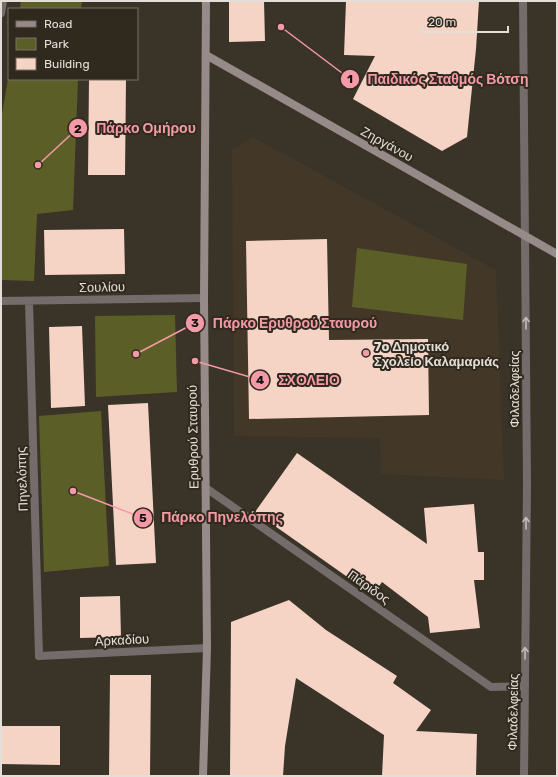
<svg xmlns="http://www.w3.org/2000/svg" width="558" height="777" font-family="Rubik,sans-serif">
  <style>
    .built { fill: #433827 }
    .green { fill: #5b5f27 }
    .building { fill: #f5d3c5 }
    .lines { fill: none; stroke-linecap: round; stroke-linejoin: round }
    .lane { stroke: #736c6a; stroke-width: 8 }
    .street { stroke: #736c6a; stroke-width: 8 }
    .secondary { stroke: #968b88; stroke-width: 8 }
    .oneway { stroke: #c1bcb6 }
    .poi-dot { fill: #f49aa6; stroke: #30291e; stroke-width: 1.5 }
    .labels { text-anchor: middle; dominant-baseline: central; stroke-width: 4; stroke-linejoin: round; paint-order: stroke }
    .street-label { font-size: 13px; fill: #e3ded7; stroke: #30291e }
    .poi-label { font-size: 13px; font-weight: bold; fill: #e3ded7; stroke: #30291e; text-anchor: start }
    .leader { fill: none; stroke: #f49aa6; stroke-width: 1.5 }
    .callout-dot { fill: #f49aa6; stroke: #30291e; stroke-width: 1.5 }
    .mark-label { font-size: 12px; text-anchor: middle; font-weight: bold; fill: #111 }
    .callout-label { font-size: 14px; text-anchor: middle; font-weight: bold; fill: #f49aa6; stroke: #30291e; stroke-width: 4; stroke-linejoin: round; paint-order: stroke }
  </style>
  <rect width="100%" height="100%" fill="#3a3328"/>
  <path class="built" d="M253 137 496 270 504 480 381 474 380 438 234 436 232 150Z"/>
  <path class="green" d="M21 1H82L81 9H20Z
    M9 73V79H78L73 210 37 214 34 281 1 280V120Z
    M357 248 467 264 463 320 352 307Z
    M175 315 177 392 96 397 95 316Z
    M101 411 109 566 44 572 39 416Z"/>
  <path class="building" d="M229 1H264L265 41 229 42Z
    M346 1H479L476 49 467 137 442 151 353 99 375 56 344 55Z
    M89 79H126L125 175H88Z
    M124 229 125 274 45 275 44 230Z
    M327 239 329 340 428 339 429 415 249 419 246 241Z
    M82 326 85 406 51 408 49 327Z
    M148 403 156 563 116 565 108 405Z
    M297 453 427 544 424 508 474 504 478 552H484V580H474L480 628 430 633 428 617 382 582 373 595 255 512Z
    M120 596 121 637 80 638V597Z
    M289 600 326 630 397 676 393 683 431 710 416 731 477 734 476 776H382L384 735 296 678 285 746 283 776H230L231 622Z
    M110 675H151L150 776H109Z
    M1 726H60V765L1 764Z"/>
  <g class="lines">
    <path class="lane" d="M39 656 207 648"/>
    <path class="street" d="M523 1 527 485 524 776
      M1 13 3 1
      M1 301 204 298
      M29 301 39 656
      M206 488 491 687 525 686"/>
    <path class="secondary" d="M206 55 557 254
      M203 776 207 648 204 298 206 1"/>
  </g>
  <defs><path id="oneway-shaft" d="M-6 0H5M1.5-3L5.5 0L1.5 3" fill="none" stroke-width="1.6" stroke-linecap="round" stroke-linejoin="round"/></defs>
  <g class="oneway">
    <use href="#oneway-shaft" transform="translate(526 323) rotate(-90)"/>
    <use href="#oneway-shaft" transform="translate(526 523) rotate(-90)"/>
    <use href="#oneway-shaft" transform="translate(525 653) rotate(-90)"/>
  </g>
  <circle class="poi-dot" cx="366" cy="353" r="4"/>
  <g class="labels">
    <g class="street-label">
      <text transform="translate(387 144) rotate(29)">Ζηργάνου</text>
      <text transform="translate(102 287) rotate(-1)">Σουλίου</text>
      <text transform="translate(514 389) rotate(-90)">Φιλαδελφείας</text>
      <text transform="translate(193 437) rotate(-91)">Ερυθρού Σταυρού</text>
      <text transform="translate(22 479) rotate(-92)">Πηνελόπης</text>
      <text transform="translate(369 587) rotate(35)">Πάριδος</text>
      <text transform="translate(122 640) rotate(-3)">Αρκαδίου</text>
      <text transform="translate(513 712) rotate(-89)">Φιλαδελφείας</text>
    </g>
    <g class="poi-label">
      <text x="374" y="346">7o Δημοτικό<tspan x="374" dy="15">Σχολείο Καλαμαριάς</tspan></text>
    </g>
  </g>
  <path class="leader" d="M281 27L350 79M38 165L78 128M136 354L195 323M195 361L260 380M73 491L143 518"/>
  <g class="callout-dot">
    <circle cx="281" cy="27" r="4"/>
    <circle cx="38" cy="165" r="4"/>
    <circle cx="136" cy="354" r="4"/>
    <circle cx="195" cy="361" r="4"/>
    <circle cx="73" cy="491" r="4"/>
    <circle cx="350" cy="79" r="10"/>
    <circle cx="78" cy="128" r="10"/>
    <circle cx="195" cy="323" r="10"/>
    <circle cx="260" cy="380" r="10"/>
    <circle cx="143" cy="518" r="10"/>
  </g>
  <g class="mark-label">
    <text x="350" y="83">1</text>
    <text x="78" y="133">2</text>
    <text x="195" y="327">3</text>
    <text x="260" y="384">4</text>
    <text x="143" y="522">5</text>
  </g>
  <g class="callout-label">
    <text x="448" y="84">Παιδικός Σταθμός Βότση</text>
    <text x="146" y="133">Πάρκο Ομήρου</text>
    <text x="295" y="328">Πάρκο Ερυθρού Σταυρού</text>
    <text x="309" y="385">ΣΧΟΛΕΙΟ</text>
    <text x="222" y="522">Πάρκο Πηνελόπης</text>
  </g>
  <rect width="558" height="777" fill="none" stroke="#e3ded7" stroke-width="4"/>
  <rect x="8" y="8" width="130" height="72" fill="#30291e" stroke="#787168"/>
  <rect x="16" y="21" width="20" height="6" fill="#968b88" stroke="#787168"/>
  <text x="44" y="28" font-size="12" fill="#e3ded7">Road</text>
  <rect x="16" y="38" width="20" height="12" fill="#5b5f27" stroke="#787168"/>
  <text x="44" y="48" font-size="12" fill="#e3ded7">Park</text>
  <rect x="16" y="58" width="20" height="12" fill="#f5d3c5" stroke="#787168"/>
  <text x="44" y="68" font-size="12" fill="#e3ded7">Building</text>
  <path d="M422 26v6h86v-6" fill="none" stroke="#e3ded7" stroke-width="2"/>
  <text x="428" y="26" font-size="12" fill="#e3ded7" stroke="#30291e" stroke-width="3" paint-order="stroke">20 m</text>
</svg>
